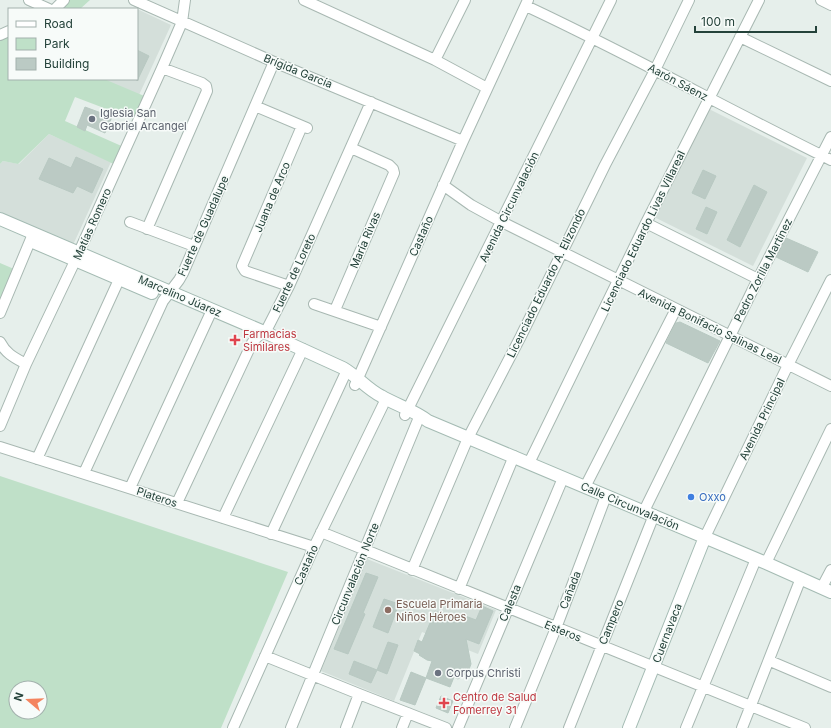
<svg xmlns="http://www.w3.org/2000/svg" width="831" height="728" font-family="Inter,sans-serif">
  <style>
    .built { fill: #d4dfda }
    .green { fill: #bfe0c8; fill-rule: evenodd }
    .building { fill: #bbcac4; stroke: #b8c9c2 }
    .lines { fill: none; stroke-linecap: round; stroke-linejoin: round }
    .street-casing { stroke: #a8b8b2; stroke-width: 12 }
    .secondary-casing { stroke: #a4bbb3; stroke-width: 14 }
    .street { stroke: #fff; stroke-width: 10 }
    .secondary { stroke: #fff; stroke-width: 12 }
    .worship-dot { fill: #6b7280; stroke: #f7fbf9; stroke-width: 1.5 }
    .health-dot { fill: #e0444e; stroke: #f7fbf9; stroke-width: 1.5 }
    .shop-dot { fill: #3f7fe0; stroke: #f7fbf9; stroke-width: 1.5 }
    .education-dot { fill: #8d6e63; stroke: #f7fbf9; stroke-width: 1.5 }
    .labels { text-anchor: middle; dominant-baseline: central; stroke-width: 3; stroke-linejoin: round; paint-order: stroke }
    .street-label { font-size: 11px; fill: #24423a; stroke: #f7fbf9 }
    .worship-label { font-size: 11px; fill: #5b616d; stroke: #f7fbf9; text-anchor: start }
    .health-label { font-size: 11px; fill: #be3a42; stroke: #f7fbf9; text-anchor: start }
    .shop-label { font-size: 11px; fill: #366cbe; stroke: #f7fbf9; text-anchor: start }
    .education-label { font-size: 11px; fill: #785e54; stroke: #f7fbf9; text-anchor: start }
  </style>
  <rect width="100%" height="100%" fill="#e6efeb"/>
  <path class="built" d="M137 9 171 25 139 95 101 79H137Z
    M709 109 807 158 753 266 654 217Z
    M49 134 111 162 73 245 0 212V164L3 161 19 164Z
    M367 559 496 610 478 654 422 632 394 701 321 671Z"/>
  <path class="green" d="M62 0H90L80 9H53Z
    M9 31V79H104L149 98 138 121 75 97 65 121 126 148 118 166 49 134 18 164 3 161 0 164V35Z
    M0 263 14 269 0 302Z
    M0 476 288 572 221 728H0ZM16 688H40V712H16Z"/>
  <path class="building" d="M137 50 149 56 137 81Z
    M85 107 112 117 105 133 87 125 85 131 77 127Z
    M76 157 103 169 92 193 77 186 73 193 39 179 49 158 71 168Z
    M703 170 716 176 705 199 692 193Z
    M754 185 767 192 740 247 727 240Z
    M706 207 717 212 707 234 696 229Z
    M786 238 818 252 808 272 776 257Z
    M680 322 720 341 708 363 666 343 676 323Z
    M366 573 378 577 363 613 365 614 348 654 334 649Z
    M384 599 399 604 388 633 373 627Z
    M482 606 493 611 479 644 466 639 471 664 468 672 458 679 454 677 450 687 426 678 432 661 427 660 419 655 420 654 414 651 418 640 422 642 435 611 455 619 457 613 476 620Z
    M388 642 398 645 387 674 377 670Z
    M354 661 377 670 371 683 349 674Z
    M411 672 426 678 415 705 400 700Z
    M441 696 453 701 448 713 436 708Z"/>
  <g class="lines">
    <defs>
      <path id="street" d="M29 0 49 9
        M134 0 274 62 463 141
        M304 0 435 60 487 88
        M821 0 831 5
        M526 6C629 54 729 110 831 160
        M55 9 64 0
        M0 35 9 31
        M740 37 831 81
        M435 60 465 0
        M255 106 307 128
        M443 185 471 205 502 222 831 386
        M130 222 194 246
        M646 223 758 279
        M147 229 207 91 206 86 202 83 162 68
        M289 286 245 271 242 266 302 126
        M314 304 381 327
        M335 310 394 173 393 169 389 165 351 148
        M0 313 33 234
        M0 342C6 354 15 358 26 364
        M355 385 463 141 528 0
        M405 415 611 0
        M0 426 26 364 75 261 162 68 182 22 185 0
        M0 447 314 547
        M37 459 122 273
        M529 463 646 223 759 0
        M84 473 163 301 179 280 183 273 274 62
        M585 487 676 309
        M130 488 212 310
        M177 503 252 343 257 337 266 331 289 286 371 102
        M644 511 758 279 831 137
        M223 518 303 349
        M321 532 805 728
        M271 534 347 370
        M705 537 788 365 831 280
        M766 563 831 429
        M412 570 468 438 521 336 605 165 655 70 689 0
        M822 587 831 570
        M459 589 514 456
        M265 656 359 694 446 728
        M770 661 831 687
        M233 728 314 547 383 405
        M291 728 420 415
        M346 728 359 694
        M402 728 408 713
        M458 728 563 478
        M515 728 556 628 606 496
        M569 728 654 515
        M686 728 756 559
        M742 728 801 578"/>
      <path id="secondary" d="M0 219 264 332 343 368C357 376 367 389 381 396 396 405 414 410 428 421L766 563 831 592
        M33 242 152 293
        M629 728 705 537"/>
    </defs>
    <use href="#street" class="street-casing"/>
    <use href="#secondary" class="secondary-casing"/>
    <use href="#street" class="street"/>
    <use href="#secondary" class="secondary"/>
  </g>
  <g class="worship-dot">
    <circle cx="92" cy="119" r="4"/>
    <circle cx="438" cy="673" r="4"/>
  </g>
  <g class="health-dot">
    <path d="M233 334h4v4h4v4h-4v4h-4v-4h-4v-4h4z"/>
    <path d="M442 697h4v4h4v4h-4v4h-4v-4h-4v-4h4z"/>
  </g>
  <circle class="shop-dot" cx="691" cy="497" r="4"/>
  <circle class="education-dot" cx="388" cy="610" r="4"/>
  <g class="labels">
    <g class="street-label">
      <text transform="translate(298 71) rotate(22)">Brígida García</text>
      <text transform="translate(678 82) rotate(28)">Aarón Sáenz</text>
      <text transform="translate(272 197) rotate(-67)">Juana de Arco</text>
      <text transform="translate(509 207) rotate(-64)">Avenida Circunvalación</text>
      <text transform="translate(92 224) rotate(-66)">Matías Romero</text>
      <text transform="translate(203 226) rotate(-66)">Fuerte de Guadalupe</text>
      <text transform="translate(643 231) rotate(-64)">Licenciado Eduardo Livas Villareal</text>
      <text transform="translate(421 236) rotate(-66)">Castaño</text>
      <text transform="translate(365 240) rotate(-67)">María Rivas</text>
      <text transform="translate(763 270) rotate(-63)">Pedro Zorilla Martinez</text>
      <text transform="translate(294 273) rotate(-65)">Fuerte de Loreto</text>
      <text transform="translate(546 283) rotate(-64)">Licenciado Eduardo A. Elizondo</text>
      <text transform="translate(180 296) rotate(23)">Marcelino Júarez</text>
      <text transform="translate(710 326) rotate(26)">Avenida Bonifacio Salinas Leal</text>
      <text transform="translate(762 419) rotate(-64)">Avenida Principal</text>
      <text transform="translate(157 497) rotate(18)">Plateros</text>
      <text transform="translate(630 506) rotate(23)">Calle Circunvalación</text>
      <text transform="translate(306 565) rotate(-66)">Castaño</text>
      <text transform="translate(355 574) rotate(-68)">Circunvalación Norte</text>
      <text transform="translate(570 590) rotate(-69)">Cañada</text>
      <text transform="translate(510 603) rotate(-67)">Calesta</text>
      <text transform="translate(611 622) rotate(-68)">Campero</text>
      <text transform="translate(563 631) rotate(22)">Esteros</text>
      <text transform="translate(667 633) rotate(-69)">Cuernavaca</text>
    </g>
    <g class="worship-label">
      <text x="100" y="113">Iglesia San<tspan x="100" dy="13">Gabriel Arcangel</tspan></text>
      <text x="446" y="673">Corpus Christi</text>
    </g>
    <g class="health-label">
      <text x="243" y="334">Farmacias<tspan x="243" dy="13">Similares</tspan></text>
      <text x="453" y="697">Centro de Salud<tspan x="453" dy="13">Fomerrey 31</tspan></text>
    </g>
    <g class="shop-label">
      <text x="699" y="497">Oxxo</text>
    </g>
    <g class="education-label">
      <text x="396" y="604">Escuela Primaria<tspan x="396" dy="13">Niños Héroes</tspan></text>
    </g>
  </g>
  <rect x="8" y="8" width="130" height="72" fill="#f7fbf9" stroke="#a3b1ad"/>
  <rect x="16" y="21" width="20" height="6" fill="#ffffff" stroke="#a3b1ad"/>
  <text x="44" y="28" font-size="12" fill="#24423a">Road</text>
  <rect x="16" y="38" width="20" height="12" fill="#bfe0c8" stroke="#a3b1ad"/>
  <text x="44" y="48" font-size="12" fill="#24423a">Park</text>
  <rect x="16" y="58" width="20" height="12" fill="#bbcac4" stroke="#a3b1ad"/>
  <text x="44" y="68" font-size="12" fill="#24423a">Building</text>
  <g transform="translate(28 700) rotate(289)"><circle r="19" fill="#f7fbf9" stroke="#a3b1ad"/>
  <path d="M0-3L7 15L0 10L-7 15Z" fill="#f4845f"/>
  <text y="-6" font-size="11" font-weight="bold" text-anchor="middle" fill="#24423a">N</text>
  </g>
  <path d="M695 26v6h121v-6" fill="none" stroke="#24423a" stroke-width="2"/>
  <text x="701" y="26" font-size="12" fill="#24423a" stroke="#f7fbf9" stroke-width="3" paint-order="stroke">100 m</text>
</svg>
